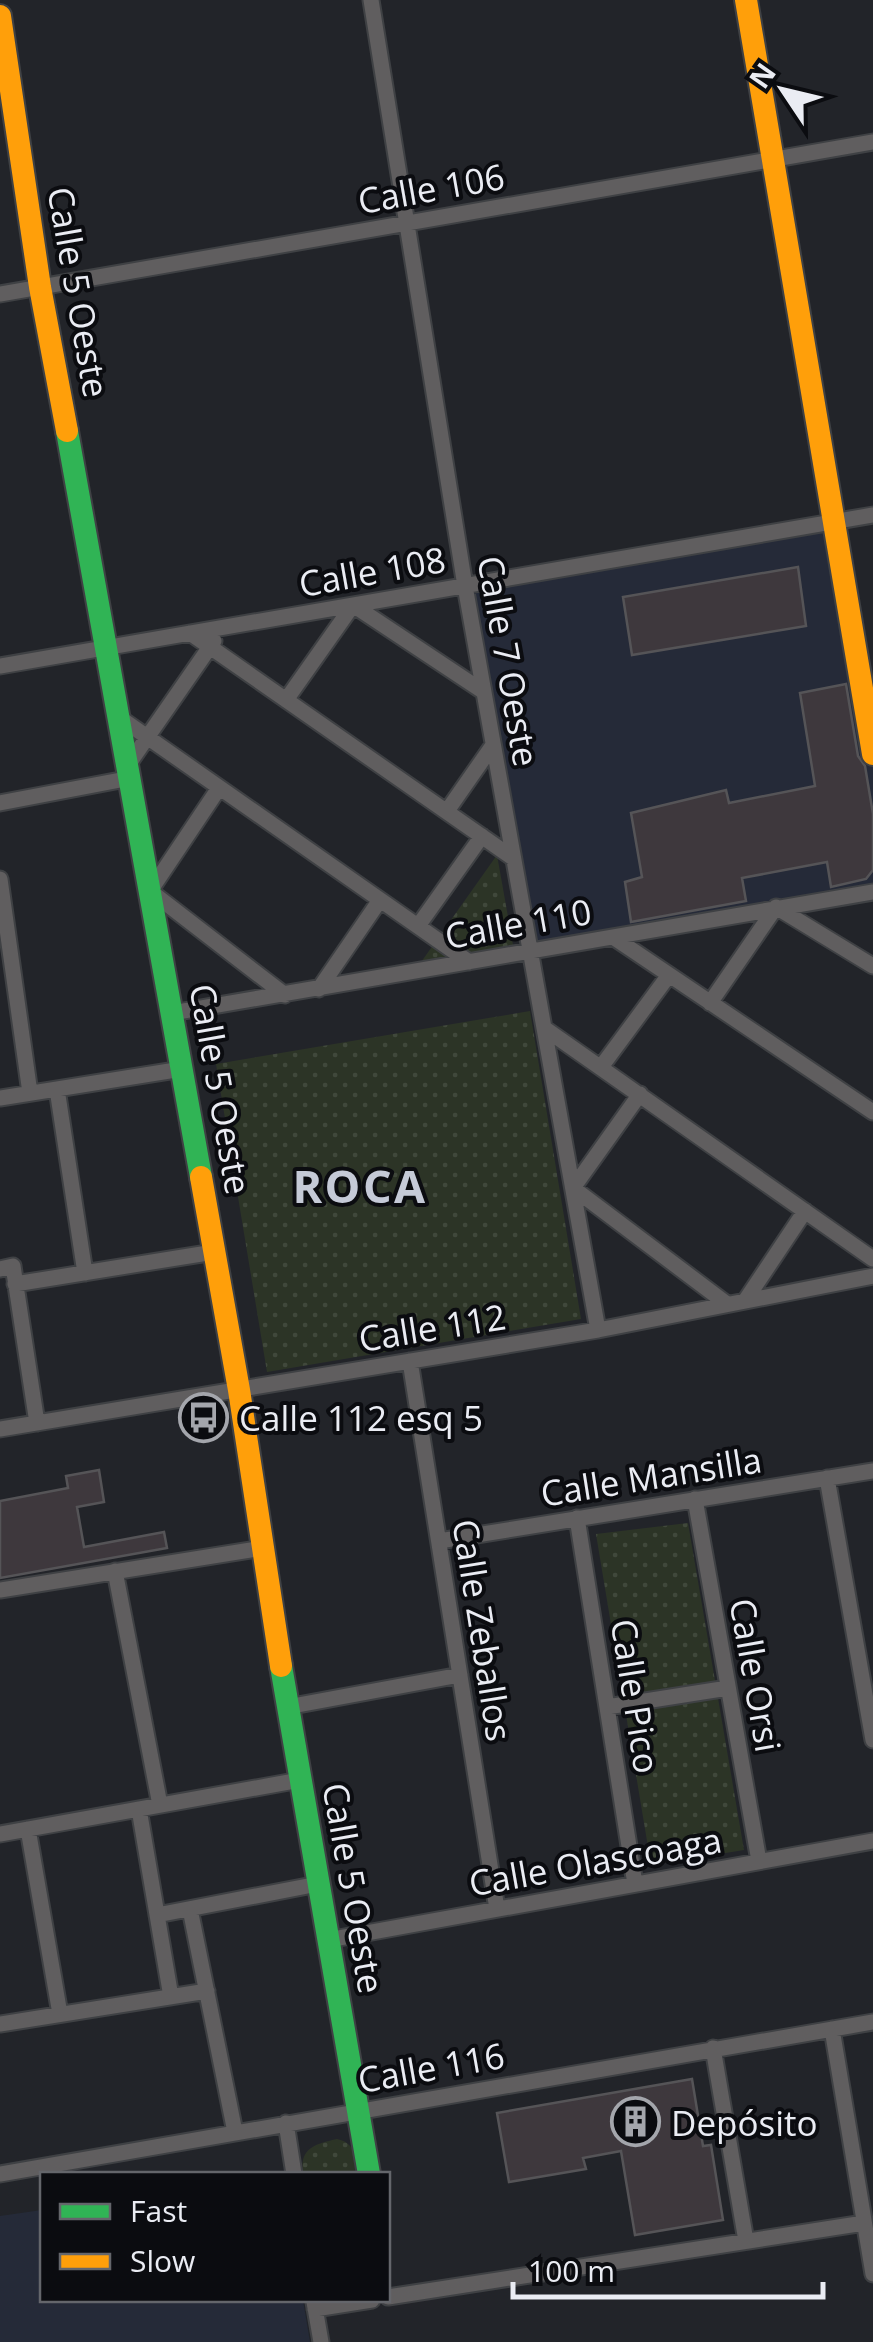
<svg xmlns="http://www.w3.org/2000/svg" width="873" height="2342" font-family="'Open Sans',sans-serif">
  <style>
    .built { fill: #252a38 }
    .park { fill: url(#park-dots) }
    .building { fill: #3e383d; stroke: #555457; stroke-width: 2.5 }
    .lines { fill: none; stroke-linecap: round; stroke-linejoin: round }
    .street-casing { stroke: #3f4144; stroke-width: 19 }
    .fast-casing { stroke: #3f4144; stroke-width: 26 }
    .slow-casing { stroke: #3f4144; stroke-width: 26 }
    .street { stroke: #605e5f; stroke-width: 15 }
    .fast { stroke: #30b455; stroke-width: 22 }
    .slow { stroke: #ff9f0a; stroke-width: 22 }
    .labels { text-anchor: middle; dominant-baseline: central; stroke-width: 8; stroke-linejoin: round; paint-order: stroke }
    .street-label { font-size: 35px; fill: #eaecf3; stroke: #0b0c10 }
    .poi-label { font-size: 35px; fill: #eaecf3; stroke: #0b0c10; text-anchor: start }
    .district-label { font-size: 45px; font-weight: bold; letter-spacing: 2.5px; fill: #c5cad7; stroke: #0b0c10 }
  </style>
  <defs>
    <pattern id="park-dots" width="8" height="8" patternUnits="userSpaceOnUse" patternTransform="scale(2.5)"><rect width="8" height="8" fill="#2c3426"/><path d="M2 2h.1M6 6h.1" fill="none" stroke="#40483b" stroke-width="1.8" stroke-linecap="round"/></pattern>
  </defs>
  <rect width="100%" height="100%" fill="#222429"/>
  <path class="built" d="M834 522 873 754V892L530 952 465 586Z
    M42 2210V2300H303L310 2342H0V2216Z"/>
  <path class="park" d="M497 855 515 956 419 965Z
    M530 1011 581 1319 267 1372 216 1064Z
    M688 1523 744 1850 651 1865 596 1534Z
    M337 2139C356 2143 356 2158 359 2174H303C299 2148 315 2144 337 2139Z"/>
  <path class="building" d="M798 567 806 626 632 655 623 597Z
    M846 684 858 756 865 766 873 814V870L866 879 831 887 827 862 742 878 746 901 631 922 625 882 642 877 631 813 726 790 729 803 815 786 800 693Z
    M99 1470 104 1502 77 1507 84 1547 164 1532 167 1548 0 1578V1501L68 1488 66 1476Z
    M692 2079 703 2146 711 2145 723 2220 635 2235 621 2151 583 2158 586 2169 509 2182 497 2113Z"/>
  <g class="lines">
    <defs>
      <path id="street" d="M371 0 465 586 598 1330
        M0 294 873 142
        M190 633 513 858
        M0 666 873 515
        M286 700 353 605 484 692
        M120 718 469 962
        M128 765 214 641
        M219 788 150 891 285 995
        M0 803 131 778
        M447 811 493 745
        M0 879 30 1093
        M418 926 482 836
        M613 937 873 1112
        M319 989 380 900
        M710 1003 776 907 873 966
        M172 1013 873 892
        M544 1028 873 1259
        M601 1067 669 975
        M57 1089 85 1273
        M640 1094 573 1188 727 1304
        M0 1098 182 1069
        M0 1269 13 1266 37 1423
        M15 1284 214 1252
        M745 1301 805 1211
        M410 1361 497 1909
        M0 1429 598 1330 873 1276
        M827 1478 873 1740
        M695 1499 759 1861
        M577 1518 635 1884
        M439 1541 873 1471
        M115 1571 160 1805
        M0 1590 263 1548
        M287 1707 460 1675
        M607 1707 728 1688
        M139 1809 171 1997
        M28 1829 60 2014
        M0 1834 300 1780
        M190 1909 235 2132
        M157 1915 318 1884
        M328 1940 873 1841
        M0 2024 207 1991
        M832 2029 873 2274
        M713 2048 746 2241
        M286 2123 294 2174
        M0 2174 873 2022
        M388 2297 864 2223
        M314 2302 321 2342
        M315 2309 372 2300"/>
      <path id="fast" d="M67 431 201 1177
        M281 1666 369 2174"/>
      <path id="slow" d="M746 0 873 754
        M0 16 40 287 67 431
        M201 1177 239 1390 281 1666"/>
    </defs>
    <use href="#street" class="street-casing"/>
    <use href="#fast" class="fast-casing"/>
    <use href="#slow" class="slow-casing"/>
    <use href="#street" class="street"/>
    <use href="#fast" class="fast"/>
    <use href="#slow" class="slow"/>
  </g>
  <defs>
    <symbol id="bus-ring" viewBox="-11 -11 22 22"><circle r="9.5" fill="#0b0c10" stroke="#a4a6ac" stroke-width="1.5"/><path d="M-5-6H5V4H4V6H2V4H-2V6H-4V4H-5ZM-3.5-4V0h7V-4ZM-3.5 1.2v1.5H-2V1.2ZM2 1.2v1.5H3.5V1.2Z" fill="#a4a6ac"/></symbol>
    <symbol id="building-ring" viewBox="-11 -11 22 22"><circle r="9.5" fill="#0b0c10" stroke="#a4a6ac" stroke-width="1.5"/><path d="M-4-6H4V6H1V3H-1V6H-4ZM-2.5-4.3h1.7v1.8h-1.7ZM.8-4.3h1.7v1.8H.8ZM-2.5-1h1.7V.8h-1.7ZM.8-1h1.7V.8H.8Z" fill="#a4a6ac"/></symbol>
  </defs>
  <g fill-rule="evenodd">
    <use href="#bus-ring" x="176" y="1390" width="55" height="55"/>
    <use href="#building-ring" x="608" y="2094" width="55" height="55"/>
  </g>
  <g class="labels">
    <g class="street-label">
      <text transform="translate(431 188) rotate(-10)">Calle 106</text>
      <text transform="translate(79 292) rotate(80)">Calle 5 Oeste</text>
      <text transform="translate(372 571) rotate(-10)">Calle 108</text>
      <text transform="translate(509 661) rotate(80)">Calle 7 Oeste</text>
      <text transform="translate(518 923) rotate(-10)">Calle 110</text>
      <text transform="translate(221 1089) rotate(80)">Calle 5 Oeste</text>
      <text transform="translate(432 1327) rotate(-9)">Calle 112</text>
      <text transform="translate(651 1476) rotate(-9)">Calle Mansilla</text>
      <text transform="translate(483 1630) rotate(81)">Calle Zeballos</text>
      <text transform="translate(756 1675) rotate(80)">Calle Orsi</text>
      <text transform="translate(636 1696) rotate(81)">Calle Pico</text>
      <text transform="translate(595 1861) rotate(-10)">Calle Olascoaga</text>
      <text transform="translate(354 1888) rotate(80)">Calle 5 Oeste</text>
      <text transform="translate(431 2067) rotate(-10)">Calle 116</text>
    </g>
    <g class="poi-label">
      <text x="239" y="1417">Calle 112 esq 5</text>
      <text x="671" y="2122">Depósito</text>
    </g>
    <g class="district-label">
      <text x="360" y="1185">ROCA</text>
    </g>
  </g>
  <rect x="40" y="2172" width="350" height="130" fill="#0b0c10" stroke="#64666b" stroke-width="2.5"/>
  <rect x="60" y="2204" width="50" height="15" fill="#30b455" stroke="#64666b" stroke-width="2.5"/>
  <text x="130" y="2222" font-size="30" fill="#eaecf3">Fast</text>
  <rect x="60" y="2254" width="50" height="15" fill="#ff9f0a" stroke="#64666b" stroke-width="2.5"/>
  <text x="130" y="2272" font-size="30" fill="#eaecf3">Slow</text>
  <g transform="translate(783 90) rotate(305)" stroke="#0b0c10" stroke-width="8" paint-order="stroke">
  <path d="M0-8L18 38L0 25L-18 38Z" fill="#eaecf3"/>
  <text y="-15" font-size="28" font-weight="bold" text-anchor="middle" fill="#eaecf3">N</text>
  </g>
  <path d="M513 2282v15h310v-15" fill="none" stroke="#eaecf3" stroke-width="5"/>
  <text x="528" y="2282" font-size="30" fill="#eaecf3" stroke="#0b0c10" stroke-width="8" paint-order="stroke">100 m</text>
</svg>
